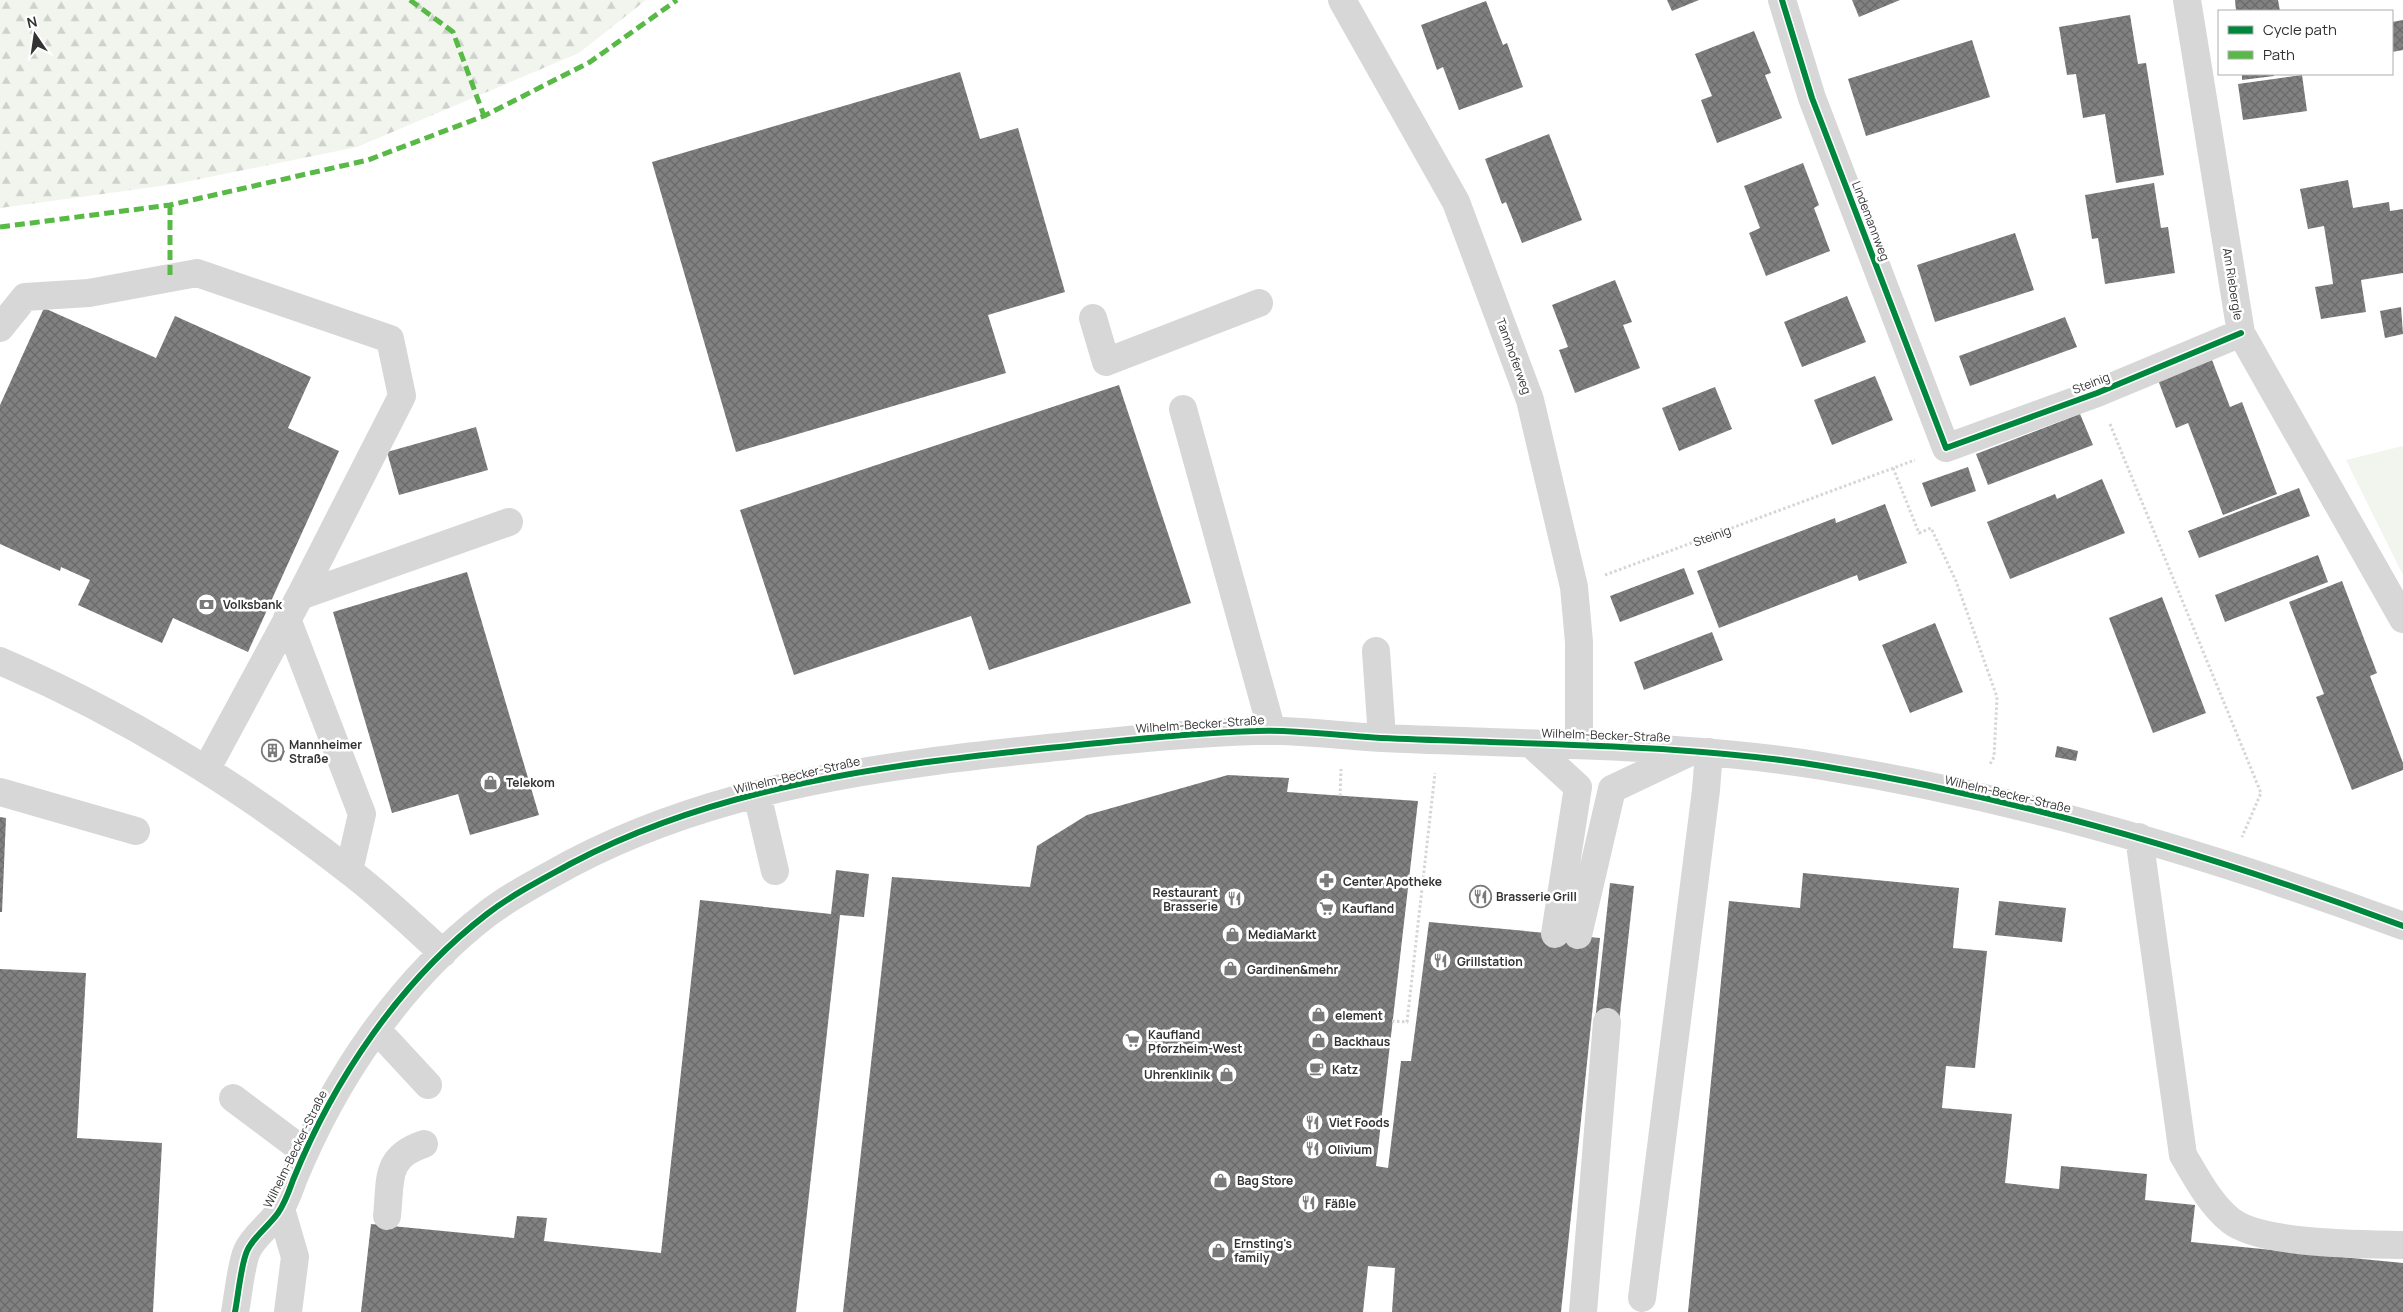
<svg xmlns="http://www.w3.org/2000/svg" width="2403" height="1312" font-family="Manrope,sans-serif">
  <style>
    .forest { fill: url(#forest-firs) }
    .green { fill: #f1f5ed }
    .building { fill: url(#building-cross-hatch) }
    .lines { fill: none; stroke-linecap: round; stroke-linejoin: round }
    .path { stroke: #d6d6d6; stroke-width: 3; stroke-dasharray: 2.5 2.5; stroke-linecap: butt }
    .minor { stroke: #d7d7d7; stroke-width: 28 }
    .quiet { stroke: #58b947; stroke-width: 5; stroke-dasharray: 10 5; stroke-linecap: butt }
    .cycleway-casing { stroke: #fff; stroke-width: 9 }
    .cycleway { stroke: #00873e; stroke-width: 6 }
    .labels { text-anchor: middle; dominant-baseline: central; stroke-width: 5; stroke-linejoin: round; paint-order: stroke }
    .street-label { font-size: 12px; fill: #333; stroke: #fff }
    .poi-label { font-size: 12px; font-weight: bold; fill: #333; stroke: #fff; text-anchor: start }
  </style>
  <defs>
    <pattern id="forest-firs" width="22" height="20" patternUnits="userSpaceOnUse" patternTransform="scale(1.25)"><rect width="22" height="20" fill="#f1f5ed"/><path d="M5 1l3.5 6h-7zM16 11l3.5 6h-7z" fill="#cfd2cc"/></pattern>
    <pattern id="building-cross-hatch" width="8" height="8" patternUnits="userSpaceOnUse" patternTransform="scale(1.25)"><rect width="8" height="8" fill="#818181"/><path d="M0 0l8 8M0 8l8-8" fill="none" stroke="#6a6a6a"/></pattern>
  </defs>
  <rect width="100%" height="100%" fill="#fff"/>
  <path class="forest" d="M0 0H646L579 53 357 147 175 184 0 208Z"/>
  <path class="green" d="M2403 446V575L2346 460Z"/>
  <path class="building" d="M1667 0H1699L1672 11Z
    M1852 0H1900L1859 17Z
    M2235 0H2278L2280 11H2236Z
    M1486 1 1503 45 1507 43 1523 87 1459 110 1443 67 1437 70 1421 25Z
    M2130 15 2138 64 2146 63 2164 175 2116 183 2105 114 2083 118 2076 74 2067 75 2059 27Z
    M2403 20V50L2392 52V22Z
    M1754 31 1771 73 1765 75 1782 118 1717 143 1701 100 1712 96 1695 54Z
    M1972 40 1990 97 1866 136 1848 79Z
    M960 72 980 139 1018 128 1065 292 988 315 1006 373 736 452 652 162Z
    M2242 74H2274V76L2242 80Z
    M2302 75 2307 111 2243 120 2238 84Z
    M1549 134 1582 220 1522 243 1506 202 1502 204 1485 159Z
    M1803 163 1819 205 1814 208 1830 251 1766 276 1749 233 1760 228 1744 186Z
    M2348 180 2353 208 2389 202 2390 211 2403 209V273L2361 280 2366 312 2321 319 2315 287 2333 284 2331 269 2324 226 2308 229 2300 189Z
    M2154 183 2161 228 2168 227 2175 273 2105 284 2098 238 2092 239 2085 195Z
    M2015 233 2034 290 1935 322 1917 265Z
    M1615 280 1632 322 1623 325 1640 368 1575 393 1559 350 1568 347 1552 305Z
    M1847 296 1866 342 1802 367 1784 322Z
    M2401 307 2403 334 2385 338 2380 311Z
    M44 308 156 358 175 316 311 377 288 428 339 451 248 652 173 618 162 643 78 605 90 580 61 567 60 571 0 544V405Z
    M2065 317 2077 347 1970 386 1959 356Z
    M2212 360 2230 407 2242 402 2277 494 2223 515 2188 423 2176 428 2158 380Z
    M1875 376 1893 420 1832 445 1814 400Z
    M1119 385 1191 603 989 670 971 616 794 675 740 510Z
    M1715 387 1732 429 1679 451 1662 408Z
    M2080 414 2093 445 1988 485 1976 454Z
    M476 427 488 470 399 495 387 452Z
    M1968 467 1976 491 1931 507 1922 483Z
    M2102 479 2125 533 2010 579 1987 522 2055 494 2057 499Z
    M2299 488 2310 516 2199 558 2188 531Z
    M1885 504 1907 563 1859 581 1857 575 1719 628 1697 571 1835 518 1836 523Z
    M2318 555 2328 582 2225 622 2215 595Z
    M1684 568 1694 594 1620 622 1610 596Z
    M467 572 539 815 470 835 458 794 392 813 333 612Z
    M2342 581 2377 673 2370 676 2403 763V770L2352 790 2316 697 2324 694 2289 602Z
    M2162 597 2206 713 2153 733 2109 618Z
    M1935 623 1963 692 1910 713 1882 645Z
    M1712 632 1723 660 1644 690 1634 662Z
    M266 742 285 751 281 761 262 751Z
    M2057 746 2078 751 2076 761 2055 757Z
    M1228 775 1289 778 1287 792 1418 801 1376 1166 1388 1168 1401 1061H1411L1429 922 1600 938 1561 1312H1392L1395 1268 1368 1266 1363 1312H843L892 877 1030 887 1037 846 1087 815Z
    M0 817 6 818 2 912H0Z
    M836 870 869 874 864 917 840 915 796 1312H361L371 1224 514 1238 517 1216 547 1218 544 1241 661 1253 700 900 831 914Z
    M1803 873 1959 888 1953 948 1987 951 1975 1068 1946 1066 1942 1108 2012 1114 2005 1183 2059 1189 2061 1166 2147 1174 2145 1200 2195 1205 2191 1242 2403 1263V1312H1688L1729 901 1800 908Z
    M1610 883 1634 886 1619 1023 1595 1021Z
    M1999 901 2066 908 2062 942 1995 935Z
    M0 969 86 973 77 1138 162 1143 153 1312H0Z"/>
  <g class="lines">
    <path class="path" d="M2110 424 2261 793 2242 837
      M1893 468 1919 533 1931 528 1956 581 1997 697 1994 757 1989 766
      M1605 575 1915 460
      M1340 796 1341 769
      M1392 1021 1407 1022 1435 773"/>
    <path class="minor" d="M1342 0 1456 202 1530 400 1574 587 1579 642V745
      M1782 0 1812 98 1946 448 2097 393 2241 333
      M2187 0 2241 333 2403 619
      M1093 318 1106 362 1259 303
      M0 328 25 297 89 293 197 273 390 339 402 396 300 596 206 770
      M1183 409 1272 731
      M300 596 509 522
      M287 619 362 814 349 871
      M1376 651 1382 738
      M0 661C124 714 243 788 349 871 382 896 412 925 443 953
      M1531 744 1578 787 1555 934
      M0 792 136 831
      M757 794 775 871
      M2139 837 2183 1155C2196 1177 2210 1204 2230 1220 2260 1245 2363 1244 2403 1245
      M1578 935 1612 789 1690 752
      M377 1030 428 1085
      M233 1098 305 1152
      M281 1209 295 1257 288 1312
      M387 1216C391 1180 384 1157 424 1144
      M1642 1298 1706 790 1709 752
      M235 1312C238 1297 241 1264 247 1251 253 1237 269 1226 278 1213 285 1203 289 1191 293 1180 334 1079 400 981 487 914 513 894 543 879 572 863 718 786 885 765 1048 748 1117 741 1187 733 1256 731 1293 729 1330 735 1367 737 1408 740 1449 740 1490 742 1601 746 1712 748 1822 766 2021 798 2215 856 2403 926
      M1583 1312 1607 1022"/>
    <path class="quiet" d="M410 0 453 32 484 116
      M170 205V279
      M0 227 170 205 368 160 484 116 590 62 677 0"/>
    <defs>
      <path id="cycleway" d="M1782 0 1812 98 1946 448 2097 393 2241 333
        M235 1312C238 1297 241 1264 247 1251 253 1237 269 1226 278 1213 285 1203 289 1191 293 1180 334 1079 400 981 487 914 513 894 543 879 572 863 718 786 885 765 1048 748 1117 741 1187 733 1256 731 1293 729 1330 735 1367 737 1408 740 1449 740 1490 742 1601 746 1712 748 1822 766 2021 798 2215 856 2403 926"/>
    </defs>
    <use href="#cycleway" class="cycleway-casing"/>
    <use href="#cycleway" class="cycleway"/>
  </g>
  <defs>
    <symbol id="bank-ring" viewBox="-11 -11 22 22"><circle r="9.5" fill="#fff" stroke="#7a7a7a" stroke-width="1.5"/><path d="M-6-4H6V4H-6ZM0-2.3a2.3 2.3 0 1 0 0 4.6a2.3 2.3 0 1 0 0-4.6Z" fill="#7a7a7a"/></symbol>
    <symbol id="building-ring" viewBox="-11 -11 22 22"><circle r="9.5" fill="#fff" stroke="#7a7a7a" stroke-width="1.5"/><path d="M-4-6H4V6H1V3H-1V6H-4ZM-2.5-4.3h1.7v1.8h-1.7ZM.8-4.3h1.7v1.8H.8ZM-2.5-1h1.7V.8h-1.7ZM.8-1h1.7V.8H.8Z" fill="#7a7a7a"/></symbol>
    <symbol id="shop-ring" viewBox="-11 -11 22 22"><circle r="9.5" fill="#fff" stroke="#7a7a7a" stroke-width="1.5"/><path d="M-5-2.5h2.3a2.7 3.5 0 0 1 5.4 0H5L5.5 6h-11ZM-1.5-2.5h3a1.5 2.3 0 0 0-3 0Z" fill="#7a7a7a"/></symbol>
    <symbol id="pharmacy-ring" viewBox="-11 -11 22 22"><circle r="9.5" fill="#fff" stroke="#7a7a7a" stroke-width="1.5"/><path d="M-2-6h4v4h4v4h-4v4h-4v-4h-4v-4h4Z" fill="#7a7a7a"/></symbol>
    <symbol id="restaurant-ring" viewBox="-11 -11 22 22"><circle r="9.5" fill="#fff" stroke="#7a7a7a" stroke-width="1.5"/><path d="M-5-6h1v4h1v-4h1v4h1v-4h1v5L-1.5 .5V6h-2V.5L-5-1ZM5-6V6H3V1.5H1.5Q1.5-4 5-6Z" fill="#7a7a7a"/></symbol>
    <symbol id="supermarket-ring" viewBox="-11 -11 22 22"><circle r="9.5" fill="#fff" stroke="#7a7a7a" stroke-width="1.5"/><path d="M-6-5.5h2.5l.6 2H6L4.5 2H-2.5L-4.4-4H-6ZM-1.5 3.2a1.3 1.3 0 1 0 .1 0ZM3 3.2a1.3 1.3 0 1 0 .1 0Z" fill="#7a7a7a"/></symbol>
    <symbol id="cafe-ring" viewBox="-11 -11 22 22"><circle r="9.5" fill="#fff" stroke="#7a7a7a" stroke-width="1.5"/><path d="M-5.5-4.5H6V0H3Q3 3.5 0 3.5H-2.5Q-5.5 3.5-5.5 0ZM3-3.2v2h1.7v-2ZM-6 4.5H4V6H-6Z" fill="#7a7a7a"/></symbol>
  </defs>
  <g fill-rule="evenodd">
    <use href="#bank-ring" x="194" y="592" width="25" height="25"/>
    <use href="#building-ring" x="260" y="738" width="25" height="25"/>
    <use href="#shop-ring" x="478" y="770" width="25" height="25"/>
    <use href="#pharmacy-ring" x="1314" y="868" width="25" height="25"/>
    <use href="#restaurant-ring" x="1468" y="884" width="25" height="25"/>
    <use href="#restaurant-ring" x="1222" y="886" width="25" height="25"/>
    <use href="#supermarket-ring" x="1314" y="896" width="25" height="25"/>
    <use href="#shop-ring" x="1220" y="922" width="25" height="25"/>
    <use href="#restaurant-ring" x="1428" y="948" width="25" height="25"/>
    <use href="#shop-ring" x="1218" y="956" width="25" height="25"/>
    <use href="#shop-ring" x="1306" y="1002" width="25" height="25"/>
    <use href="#supermarket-ring" x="1120" y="1028" width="25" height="25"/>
    <use href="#shop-ring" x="1306" y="1028" width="25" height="25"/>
    <use href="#cafe-ring" x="1304" y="1056" width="25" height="25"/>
    <use href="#shop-ring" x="1214" y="1062" width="25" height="25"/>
    <use href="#restaurant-ring" x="1300" y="1110" width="25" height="25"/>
    <use href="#restaurant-ring" x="1300" y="1136" width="25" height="25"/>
    <use href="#shop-ring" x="1208" y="1168" width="25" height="25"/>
    <use href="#restaurant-ring" x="1296" y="1190" width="25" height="25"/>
    <use href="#shop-ring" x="1206" y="1238" width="25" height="25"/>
  </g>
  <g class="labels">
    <g class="street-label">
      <text transform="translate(1871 221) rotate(69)">Lindemannweg</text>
      <text transform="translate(2233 284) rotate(81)">Am Riebergle</text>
      <text transform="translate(1514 356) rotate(70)">Tannhoferweg</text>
      <text transform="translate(2091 383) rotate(-21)">Steinig</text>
      <text transform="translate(1712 536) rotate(-20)">Steinig</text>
      <text transform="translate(1200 724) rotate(-4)">Wilhelm-Becker-Straße</text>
      <text transform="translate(1606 735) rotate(2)">Wilhelm-Becker-Straße</text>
      <text transform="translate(797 775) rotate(-13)">Wilhelm-Becker-Straße</text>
      <text transform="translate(2008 794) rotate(13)">Wilhelm-Becker-Straße</text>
      <text transform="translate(295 1149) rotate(-64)">Wilhelm-Becker-Straße</text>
    </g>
    <g class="poi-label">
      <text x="223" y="604">Volksbank</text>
      <text x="289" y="744">Mannheimer<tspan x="289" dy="14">Straße</tspan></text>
      <text x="506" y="782">Telekom</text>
      <text x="1343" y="881">Center Apotheke</text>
      <text x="1218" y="892" text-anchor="end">Restaurant<tspan x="1218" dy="14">Brasserie</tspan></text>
      <text x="1496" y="896">Brasserie Grill</text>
      <text x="1342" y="908">Kaufland</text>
      <text x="1248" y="934">MediaMarkt</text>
      <text x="1457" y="961">Grillstation</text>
      <text x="1247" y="969">Gardinen&amp;mehr</text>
      <text x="1335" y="1015">element</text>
      <text x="1148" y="1034">Kaufland<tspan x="1148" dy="14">Pforzheim-West</tspan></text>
      <text x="1334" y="1041">Backhaus</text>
      <text x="1332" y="1069">Katz</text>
      <text x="1210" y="1074" text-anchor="end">Uhrenklinik</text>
      <text x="1329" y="1122">Viet Foods</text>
      <text x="1328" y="1149">Olivium</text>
      <text x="1237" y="1180">Bag Store</text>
      <text x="1325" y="1203">Fäßle</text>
      <text x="1234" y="1243">Ernsting's<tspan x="1234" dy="14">family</tspan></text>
    </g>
  </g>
  <rect x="2218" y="10" width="175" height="65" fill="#ffffff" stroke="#adadad"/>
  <rect x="2228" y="26" width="25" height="8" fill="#00873e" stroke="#adadad"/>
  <text x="2263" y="35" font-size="15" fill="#333333">Cycle path</text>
  <rect x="2228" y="51" width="25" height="8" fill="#58b947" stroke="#adadad"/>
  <text x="2263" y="60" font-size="15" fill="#333333">Path</text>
  <g transform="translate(35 35) rotate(347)" stroke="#ffffff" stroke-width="4" paint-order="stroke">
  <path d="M0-4L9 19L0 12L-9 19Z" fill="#333333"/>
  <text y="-8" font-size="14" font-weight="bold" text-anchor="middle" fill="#333333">N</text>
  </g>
</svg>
